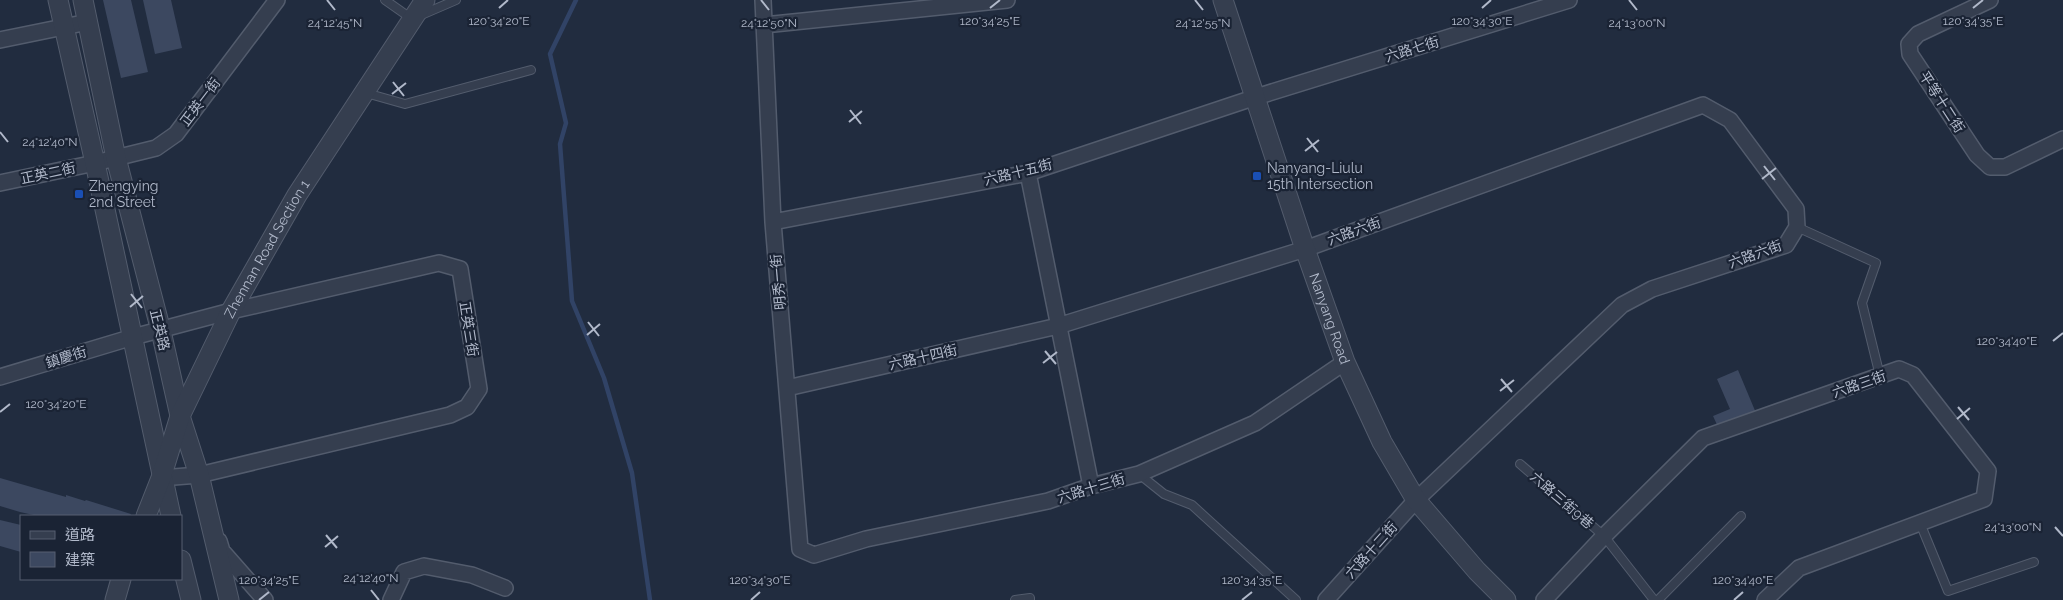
<svg xmlns="http://www.w3.org/2000/svg" width="2063" height="600" font-family="Raleway,'Noto Sans TC',sans-serif">
  <style>
    .lines { fill: none; stroke-linecap: round; stroke-linejoin: round }
    .stream { stroke: #314366; stroke-width: 4.5 }
    .building { fill: #3c4860 }
    .service-casing { stroke: #535c6d; stroke-width: 10 }
    .minor-casing { stroke: #535c6d; stroke-width: 18 }
    .tertiary-casing { stroke: #535c6d; stroke-width: 21 }
    .service { stroke: #353e4f; stroke-width: 8 }
    .minor { stroke: #353e4f; stroke-width: 15 }
    .tertiary { stroke: #353e4f; stroke-width: 19 }
    .ticks { fill: none; stroke: #b1b9ca; stroke-width: 2 }
    .transit-dot { fill: #1a4fb4; stroke: #1a2334; stroke-width: 2 }
    .labels { text-anchor: middle; dominant-baseline: central; stroke-width: 4.5; stroke-linejoin: round; paint-order: stroke }
    .street-label { font-size: 14px; fill: #b1b9ca; stroke: #1a2334 }
    .poi-label { font-size: 14px; fill: #b1b9ca; stroke: #1a2334; text-anchor: start }
    .ticks-label { font-size: 12px; text-anchor: middle; fill: #b1b9ca; stroke: #1a2334; stroke-width: 4.5; stroke-linejoin: round; paint-order: stroke }
  </style>
  <rect width="100%" height="100%" fill="#212c3f"/>
  <g class="lines">
    <path class="stream" d="M576 0 550 54 566 123 560 144 572 301 604 378 632 473 650 600"/>
  </g>
  <path class="building" d="M103 0H131L148 72 121 78Z
    M143 0H171L182 48 155 54Z
    M1738 370 1756 413 1719 429 1713 416 1730 409 1717 379Z
    M0 478 66 497V495L85 501 86 500 131 514 130 516H38L20 512 0 506Z
    M0 520 21 525V552L0 546Z"/>
  <g class="lines">
    <defs>
      <path id="service" d="M385 0 412 19 456 0
        M366 93 405 104 531 70
        M1797 227 1876 263 1862 303 1880 376
        M1520 464 1604 536 1654 600
        M1139 474 1164 494 1192 505 1296 600
        M1920 523 1948 591 2034 562
        M1015 600 1030 598V600
        M1658 600 1741 516"/>
      <path id="minor" d="M763 0 773 222 800 549 814 555 866 539 1048 501 1091 486 1139 474 1255 423 1345 362
        M1990 0 1918 34 1909 44 1910 54 1977 155 1990 167H2005L2063 139
        M764 25 1007 0
        M0 40 88 22
        M1028 173 1091 486
        M0 183 95 163 156 148 176 134 277 0
        M773 222 1028 173 1256 97 1569 0
        M0 377 133 337 231 311 439 263 460 269 479 389 467 407 450 415 199 475 161 478
        M787 388 1058 326 1305 249 1703 105 1730 120 1796 209 1797 227 1786 245 1652 289 1622 305 1416 500 1326 600
        M219 541 222 551 265 600
        M391 600 404 572 424 566 472 575 505 588
        M1544 600 1604 536 1703 438 1899 369 1913 375 1988 471 1984 499 1799 568 1765 600"/>
      <g id="tertiary">
        <path d="M58 0 95 163 171 516"/>
        <path d="M83 0 116 158 161 331 180 416 199 475 229 600"/>
        <path id="s1" d="M1223 0 1305 249 1345 362 1382 442 1416 500 1477 571 1506 600"/>
        <path id="s2" d="M146 516 161 478 180 416 231 311 297 195 425 0"/>
        <path d="M181 560 191 600"/>
        <path d="M115 600 121 579"/>
      </g>
    </defs>
    <use href="#service" class="service-casing"/>
    <use href="#minor" class="minor-casing"/>
    <use href="#tertiary" class="tertiary-casing"/>
    <use href="#service" class="service"/>
    <use href="#minor" class="minor"/>
    <use href="#tertiary" class="tertiary"/>
  </g>
  <path class="ticks" d="M327 0 335 10M761 0 769 10M1195 0 1203 10M1629 0 1637 10M499 8 508 0M990 8 1000 0M1482 8 1491 0M1973 8 1983 0M393 82 404 96M392 94 406 83M850 110 861 124M849 122 862 111M0 132 8 142M1307 138 1318 152M1305 151 1319 140M1764 166 1775 180M1762 179 1776 168M131 294 142 308M130 307 143 296M588 322 599 336M587 335 600 324M2053 341 2063 333M1045 351 1056 364M1043 363 1057 352M1501 379 1512 392M1500 391 1514 380M1958 407 1969 420M0 412 10 404M1957 419 1970 408M2055 527 2063 536M326 535 337 548M325 547 338 536M371 590 379 600M259 600 269 592M751 600 760 592M1242 600 1252 592M1734 600 1743 592"/>
  <g class="transit-dot">
    <rect x="1252" y="171" width="10" height="10" rx="2.5"/>
    <rect x="74" y="189" width="10" height="10" rx="2.5"/>
  </g>
  <g class="labels">
    <g class="street-label">
      <text transform="translate(1412 49) rotate(-17)">六路七街</text>
      <text transform="translate(200 102) rotate(-53)">正英一街</text>
      <text transform="translate(1942 102) rotate(57)">平等十二街</text>
      <text transform="translate(1018 172) rotate(-14)">六路十五街</text>
      <text transform="translate(48 173) rotate(-12)">正英二街</text>
      <text transform="translate(1354 231) rotate(-20)">六路六街</text>
      <text stroke="none"><textPath href="#s2" startOffset="294">Zhennan Road Section 1</textPath></text>
      <text transform="translate(1755 254) rotate(-20)">六路六街</text>
      <text transform="translate(778 282) rotate(-95)">明秀一街</text>
      <text stroke="none"><textPath href="#s1" startOffset="336">Nanyang Road</textPath></text>
      <text transform="translate(469 329) rotate(81)">正英三街</text>
      <text transform="translate(160 330) rotate(76)">正英路</text>
      <text transform="translate(66 357) rotate(-17)">鎮慶街</text>
      <text transform="translate(923 357) rotate(-13)">六路十四街</text>
      <text transform="translate(1859 384) rotate(-19)">六路三街</text>
      <text transform="translate(1091 488) rotate(-17)">六路十三街</text>
      <text transform="translate(1562 500) rotate(41)">六路三街9巷</text>
      <text transform="translate(1371 550) rotate(-48)">六路十二街</text>
    </g>
    <g class="poi-label">
      <text x="1267" y="168">Nanyang-Liulu<tspan x="1267" dy="16">15th Intersection</tspan></text>
      <text x="89" y="186">Zhengying<tspan x="89" dy="16">2nd Street</tspan></text>
    </g>
  </g>
  <g class="ticks-label">
    <text x="990" y="25">120°34'25"E</text>
    <text x="1482" y="25">120°34'30"E</text>
    <text x="499" y="25">120°34'20"E</text>
    <text x="1973" y="25">120°34'35"E</text>
    <text x="335" y="27">24°12'45"N</text>
    <text x="769" y="27">24°12'50"N</text>
    <text x="1203" y="27">24°12'55"N</text>
    <text x="1637" y="27">24°13'00"N</text>
    <text x="50" y="146">24°12'40"N</text>
    <text x="2007" y="345">120°34'40"E</text>
    <text x="56" y="408">120°34'20"E</text>
    <text x="2013" y="531">24°13'00"N</text>
    <text x="371" y="582">24°12'40"N</text>
    <text x="269" y="584">120°34'25"E</text>
    <text x="760" y="584">120°34'30"E</text>
    <text x="1252" y="584">120°34'35"E</text>
    <text x="1743" y="584">120°34'40"E</text>
  </g>
  <rect x="20" y="515" width="162" height="65" fill="#1a2334" stroke="#565f70"/>
  <rect x="30" y="531" width="25" height="8" fill="#353e4f" stroke="#565f70"/>
  <text x="65" y="540" font-size="15" fill="#b1b9ca">道路</text>
  <rect x="30" y="552" width="25" height="15" fill="#3c4860" stroke="#565f70"/>
  <text x="65" y="565" font-size="15" fill="#b1b9ca">建築</text>
</svg>
